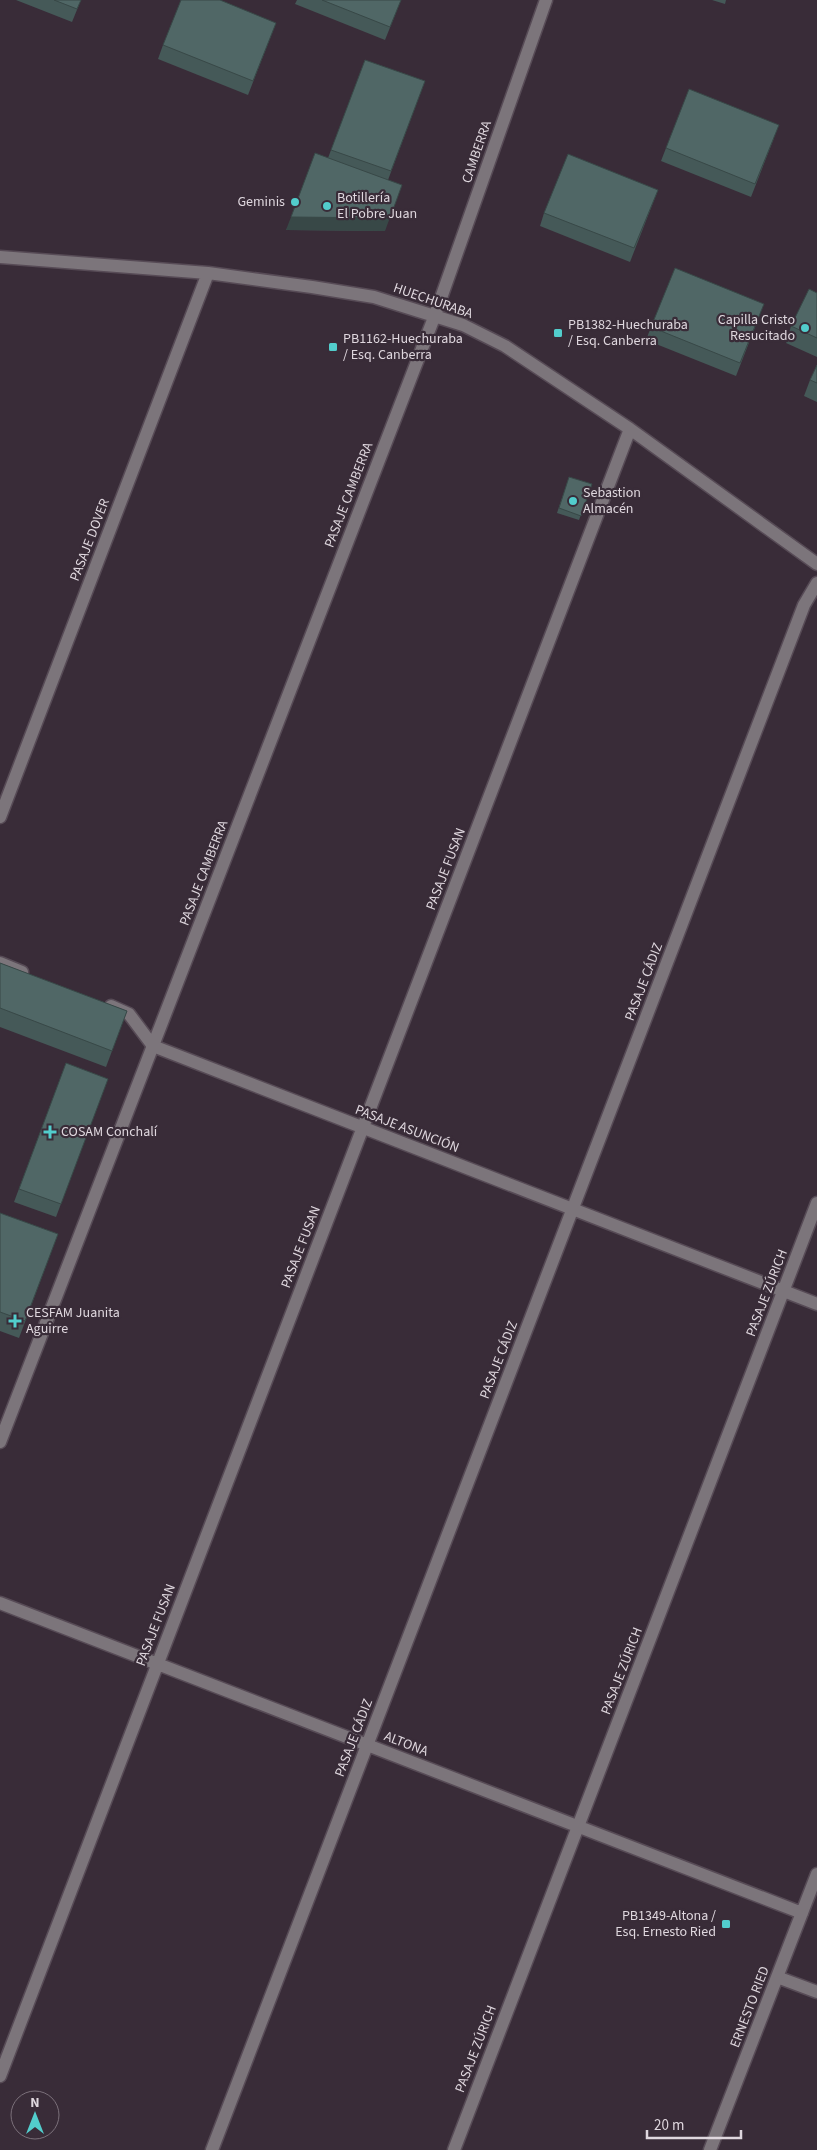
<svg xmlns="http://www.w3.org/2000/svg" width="817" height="2150" font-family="'Source Sans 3',sans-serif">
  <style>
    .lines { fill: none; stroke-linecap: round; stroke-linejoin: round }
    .minor-casing { stroke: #574b56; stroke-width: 15 }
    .minor { stroke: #7c757b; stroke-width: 12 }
    .wall { fill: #455958 }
    .shaded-wall { fill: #384847 }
    .building { fill: #506766; stroke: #384847 }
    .poi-dot { fill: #52cdcc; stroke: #392c38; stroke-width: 2 }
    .labels { text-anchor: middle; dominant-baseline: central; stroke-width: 4.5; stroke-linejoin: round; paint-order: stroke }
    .street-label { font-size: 14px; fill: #dfd7de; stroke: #392c38 }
    .poi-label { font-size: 14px; fill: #dfd7de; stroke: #392c38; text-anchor: start }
  </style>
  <rect width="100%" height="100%" fill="#392c38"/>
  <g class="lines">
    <defs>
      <path id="minor" d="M0 257 208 273 312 287 374 297 463 325 505 346 630 429 817 564
        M0 817 208 273
        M0 963 22 972
        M111 1006 129 1014 153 1046 817 1304
        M0 1442 435 315 546 0
        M0 1603 802 1913
        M777 1977 817 1992
        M0 2076 630 429
        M212 2150 804 605 817 583
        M454 2150 817 1203
        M710 2150 817 1874"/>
    </defs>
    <use href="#minor" class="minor-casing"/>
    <use href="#minor" class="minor"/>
  </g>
  <path class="wall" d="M16 0H81L72 22Z
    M297 0H401L385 40 295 4Z
    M712 0H726L725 4Z
    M276 23 248 95 158 59 163 45Z
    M365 60 425 81 388 180 385 231 286 230 328 158Z
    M774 138 751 197 661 161 666 148Z
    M658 190 630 262 540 226 544 213Z
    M817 293V357L786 343 791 326Z
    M759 317 736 376 646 340 651 327Z
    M817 365V402L804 396 810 380Z
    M569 477 592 484 579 520 557 513Z
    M0 963 127 1011 106 1067 0 1027Z
    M66 1063 108 1079 56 1217 14 1202Z
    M0 1213 58 1234 19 1338 0 1331Z"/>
  <path class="shaded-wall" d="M402 185 385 231 286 230 291 217Z"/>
  <path class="building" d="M54 0H81L77 9Z
    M181 0H220L276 23 253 81 163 45Z
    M322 0H401L390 27Z
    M365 60 425 81 391 171 331 150Z
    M689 89 779 125 755 184 666 148Z
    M315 153 402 185 390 218 291 217Z
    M568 154 658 190 634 248 544 213Z
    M675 268 764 304 740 363 651 327Z
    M809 289 817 293V338L791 326Z
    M817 365V383L810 380Z
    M569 477 592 484 581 516 559 508Z
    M0 963 127 1011 112 1051 0 1008Z
    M66 1063 108 1079 61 1204 19 1189Z
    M0 1213 58 1234 25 1321 0 1312Z"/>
  <g class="poi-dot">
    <circle cx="295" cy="202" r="5"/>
    <circle cx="327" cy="206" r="5"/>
    <circle cx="805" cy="328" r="5"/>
    <rect x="553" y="328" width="10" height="10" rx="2.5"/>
    <rect x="328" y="342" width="10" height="10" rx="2.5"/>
    <circle cx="573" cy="501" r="5"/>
    <path d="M47.5 1124.5h5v5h5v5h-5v5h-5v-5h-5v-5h5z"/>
    <path d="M12.5 1313.5h5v5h5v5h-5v5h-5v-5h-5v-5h5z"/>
    <rect x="721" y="1919" width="10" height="10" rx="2.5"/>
  </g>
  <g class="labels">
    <g class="street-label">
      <text transform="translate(477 152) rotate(-71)">CAMBERRA</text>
      <text transform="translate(433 301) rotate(19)">HUECHURABA</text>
      <text transform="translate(349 495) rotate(-69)">PASAJE CAMBERRA</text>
      <text transform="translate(90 540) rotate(-69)">PASAJE DOVER</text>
      <text transform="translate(446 869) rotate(-69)">PASAJE FUSAN</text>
      <text transform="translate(204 873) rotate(-69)">PASAJE CAMBERRA</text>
      <text transform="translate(644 982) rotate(-69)">PASAJE CÁDIZ</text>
      <text transform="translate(407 1129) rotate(21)">PASAJE ASUNCIÓN</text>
      <text transform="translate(301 1247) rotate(-69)">PASAJE FUSAN</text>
      <text transform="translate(767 1293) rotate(-69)">PASAJE ZÚRICH</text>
      <text transform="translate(499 1360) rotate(-69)">PASAJE CÁDIZ</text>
      <text transform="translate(156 1625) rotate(-69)">PASAJE FUSAN</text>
      <text transform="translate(622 1671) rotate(-69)">PASAJE ZÚRICH</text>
      <text transform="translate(354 1738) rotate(-69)">PASAJE CÁDIZ</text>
      <text transform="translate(406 1744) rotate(21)">ALTONA</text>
      <text transform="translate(750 2007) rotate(-69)">ERNESTO RIED</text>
      <text transform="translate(476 2049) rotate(-69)">PASAJE ZÚRICH</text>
    </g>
    <g class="poi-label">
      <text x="337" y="198">Botillería<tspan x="337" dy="16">El Pobre Juan</tspan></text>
      <text x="285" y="202" text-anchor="end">Geminis</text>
      <text x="795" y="320" text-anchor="end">Capilla Cristo<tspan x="795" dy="16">Resucitado</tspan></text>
      <text x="568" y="325">PB1382-Huechuraba<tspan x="568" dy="16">/ Esq. Canberra</tspan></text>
      <text x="343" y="339">PB1162-Huechuraba<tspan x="343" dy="16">/ Esq. Canberra</tspan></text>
      <text x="583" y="493">Sebastion<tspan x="583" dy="16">Almacén</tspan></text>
      <text x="61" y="1132">COSAM Conchalí</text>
      <text x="26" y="1313">CESFAM Juanita<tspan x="26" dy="16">Aguirre</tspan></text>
      <text x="716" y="1916" text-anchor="end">PB1349-Altona /<tspan x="716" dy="16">Esq. Ernesto Ried</tspan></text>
    </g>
  </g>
  <g transform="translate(35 2115)"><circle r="24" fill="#392c38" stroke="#7b707a"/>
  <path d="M0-4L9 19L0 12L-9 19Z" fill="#52cdcc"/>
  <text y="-8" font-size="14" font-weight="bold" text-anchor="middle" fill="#dfd7de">N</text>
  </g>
  <path d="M647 2130v8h94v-8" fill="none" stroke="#dfd7de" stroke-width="2.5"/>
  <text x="654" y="2130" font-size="15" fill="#dfd7de" stroke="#392c38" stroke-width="4" paint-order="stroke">20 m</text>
</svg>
